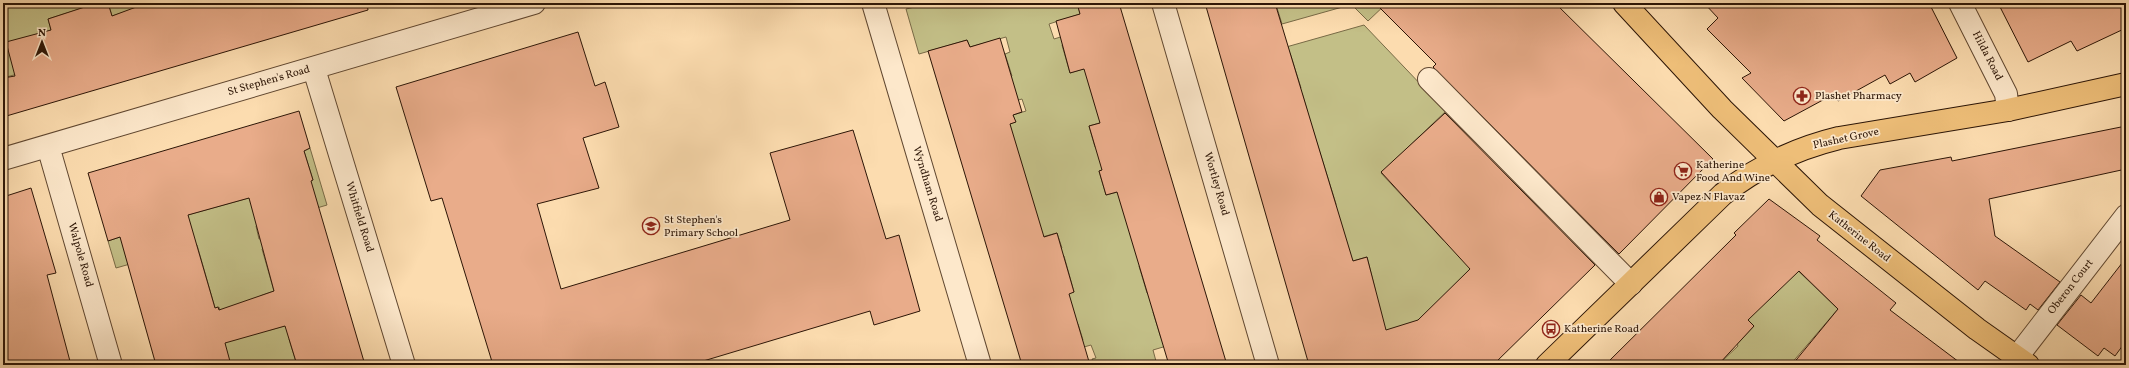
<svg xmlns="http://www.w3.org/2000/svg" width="2129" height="368" font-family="Vollkorn,serif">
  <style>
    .green { fill: #c3bf87; stroke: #786a46 }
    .building { fill: #e9ac8a; stroke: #2c1506; fill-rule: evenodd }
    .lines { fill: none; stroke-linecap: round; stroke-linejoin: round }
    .minor-casing { stroke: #604730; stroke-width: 24 }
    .major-casing { stroke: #2c1506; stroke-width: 24 }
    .minor { stroke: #fde8cb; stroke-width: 22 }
    .major { stroke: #eebe78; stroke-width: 22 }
    .labels { text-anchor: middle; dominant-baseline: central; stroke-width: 3.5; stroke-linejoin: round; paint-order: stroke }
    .street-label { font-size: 11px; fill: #2c1506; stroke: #fde8cb }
    .poi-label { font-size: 11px; fill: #2c1506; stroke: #fde8cb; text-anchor: start }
  </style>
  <rect width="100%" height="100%" fill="#fcdcaf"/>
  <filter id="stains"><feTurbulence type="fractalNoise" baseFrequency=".005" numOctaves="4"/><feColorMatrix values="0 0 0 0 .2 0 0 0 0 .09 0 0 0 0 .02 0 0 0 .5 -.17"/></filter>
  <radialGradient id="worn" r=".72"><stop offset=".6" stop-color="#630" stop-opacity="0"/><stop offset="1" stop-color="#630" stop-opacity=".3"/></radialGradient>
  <path class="green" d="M3 3H98L48 19 60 62 3 78Z
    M108 3H152L112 16Z
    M923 3H1087L1078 6 1080 14 1049 24 1054 39 1090 28 1092 36 1062 45 1070 73 1099 64 1114 119 1089 126 1095 147 1107 144 1127 162 1099 171 1106 195 1121 191 1143 265 1139 266 1147 293 1164 288 1169 307 1153 312 1161 338 1178 334 1180 342 1153 350 1157 365H1094L1092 359 1096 358 1091 345 1059 354 1083 340 1078 324 1070 327 1066 294 1074 292 1064 256 1049 261 1047 253 1062 248 1057 233 1042 237 1001 127 1015 122 1013 115 1026 111 1022 99 1004 104 997 81 1012 76 1005 54 1010 52 1006 37 970 47 967 40 919 54 906 9 923 5Z
    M1255 3H1344L1346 6 1282 24 1277 8 1248 17Z
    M1350 3H1387L1368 21Z
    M1364 25 1446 111 1381 173 1443 240 1498 242 1373 365 1375 289 1367 257 1322 270 1336 204 1311 124 1278 119 1307 110 1302 93 1271 97 1301 88 1290 53 1258 55Z
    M310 148 327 205 256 226 259 239 286 232 289 242 262 249 274 291 260 296 270 330 312 318 316 331 289 339 297 365H222L221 314 219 307 215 308 197 245 116 268 108 241 173 219 313 180 304 151Z
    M1795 268 1838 309 1790 365H1707L1715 357 1721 362 1738 346 1737 344 1754 326 1745 317C1767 302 1779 291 1795 268Z"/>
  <path class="building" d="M97 3H108L112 16 147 3H367L368 10 3 117V78L15 76 6 42 51 30 48 19Z
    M1077 3H1119L1227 365H1169L1117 192 1106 195 1099 171 1102 170 1089 126 1100 123 1084 69 1070 73 1056 21 1080 14Z
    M1205 3H1275L1353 261 1367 257 1386 330 1418 320 1470 269 1381 172 1445 113 1595 265 1493 365H1309Z
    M1375 3H1555L1713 159 1619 254 1433 67 1436 64Z
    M1704 3H1929L1957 58 1915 82 1910 73 1890 84 1885 75 1838 101 1834 94 1784 121 1742 78 1751 73 1707 29 1718 18Z
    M1998 3H2126V28L2077 51 2071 41 2028 62Z
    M578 32 595 86 605 82 619 127 583 138 599 188 537 204 561 289 790 220 770 153 853 130 886 239 899 235 920 311 874 325 870 311 690 365H493L442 198 431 201 396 87Z
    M1000 38 1022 112 1013 115 1016 122 1010 124 1044 237 1057 233 1074 292 1069 294 1090 365H1022L928 51 967 40 970 47Z
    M299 111 310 148 304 151 313 180 311 181 365 365H297L285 326 225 343 231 365H156L120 237 108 241 88 173ZM249 198 274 291 219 310 218 307 215 308 188 215Z
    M2126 126V169L1989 199 1995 236 2060 282 2038 310 2030 304 2026 310 1985 281 1978 290 1861 196 1880 170 1951 157 1952 161Z
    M31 188 56 273 47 275 71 365H3V197Z
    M1769 199 1820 236 1817 240 1896 303 1890 310 1963 365H1792L1838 309 1799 271 1748 320 1754 326 1718 365H1605L1736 235 1734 233Z
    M2126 258V341L2115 356 2104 348 2098 356 2057 325 2081 295 2091 303Z"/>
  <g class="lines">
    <defs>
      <path id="minor" d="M873 3 980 365
        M1163 3 1268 365
        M1960 3 2006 94 2008 110
        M314 69 404 365
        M1429 79 1631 284
        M48 146 111 365
        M3 159 534 3
        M2017 357 2126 216"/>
      <path id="major" d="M1624 3 1722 109 1820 205 1977 329 2028 365
        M1547 365 1723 194C1757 167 1798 148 1839 138L2008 110 2126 84"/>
    </defs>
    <use href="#minor" class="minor-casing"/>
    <use href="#major" class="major-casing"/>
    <use href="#minor" class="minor"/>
    <use href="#major" class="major"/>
  </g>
  <defs>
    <symbol id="pharmacy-ring" viewBox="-11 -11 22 22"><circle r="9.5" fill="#fde8cb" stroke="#8f2418" stroke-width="1.5"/><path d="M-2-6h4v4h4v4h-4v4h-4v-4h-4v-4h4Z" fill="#8f2418"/></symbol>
    <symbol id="supermarket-ring" viewBox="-11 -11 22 22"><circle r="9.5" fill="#fde8cb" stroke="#8f2418" stroke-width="1.5"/><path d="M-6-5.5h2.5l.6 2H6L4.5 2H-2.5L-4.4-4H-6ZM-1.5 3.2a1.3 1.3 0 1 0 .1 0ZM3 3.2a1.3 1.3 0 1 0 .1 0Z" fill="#8f2418"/></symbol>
    <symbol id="shop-ring" viewBox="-11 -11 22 22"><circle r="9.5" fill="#fde8cb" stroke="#8f2418" stroke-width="1.5"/><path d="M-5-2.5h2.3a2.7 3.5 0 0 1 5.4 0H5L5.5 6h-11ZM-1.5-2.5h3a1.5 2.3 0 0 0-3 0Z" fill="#8f2418"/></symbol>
    <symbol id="school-ring" viewBox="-11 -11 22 22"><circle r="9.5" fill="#fde8cb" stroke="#8f2418" stroke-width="1.5"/><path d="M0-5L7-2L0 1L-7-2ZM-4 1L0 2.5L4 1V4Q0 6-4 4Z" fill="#8f2418"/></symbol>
    <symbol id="bus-ring" viewBox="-11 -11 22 22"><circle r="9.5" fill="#fde8cb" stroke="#8f2418" stroke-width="1.5"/><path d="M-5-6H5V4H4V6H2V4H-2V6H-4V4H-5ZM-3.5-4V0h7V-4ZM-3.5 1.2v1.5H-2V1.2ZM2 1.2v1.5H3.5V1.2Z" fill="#8f2418"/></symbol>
  </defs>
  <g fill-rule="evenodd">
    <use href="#pharmacy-ring" x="1792" y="86" width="20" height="20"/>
    <use href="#supermarket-ring" x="1673" y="161" width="20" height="20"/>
    <use href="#shop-ring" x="1649" y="187" width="20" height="20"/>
    <use href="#school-ring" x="641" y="216" width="20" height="20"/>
    <use href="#bus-ring" x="1541" y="319" width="20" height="20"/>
  </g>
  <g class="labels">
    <g class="street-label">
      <text transform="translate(1987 56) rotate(63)">Hilda Road</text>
      <text transform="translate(269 81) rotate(-16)">St Stephen's Road</text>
      <text transform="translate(1846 139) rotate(-12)">Plashet Grove</text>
      <text transform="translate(927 184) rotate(73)">Wyndham Road</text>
      <text transform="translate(1216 184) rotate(74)">Wortley Road</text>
      <text transform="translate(359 217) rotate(73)">Whitfield Road</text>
      <text transform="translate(1859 237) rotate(38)">Katherine Road</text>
      <text transform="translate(80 255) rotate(74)">Walpole Road</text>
      <text transform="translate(2071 287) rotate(-52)">Oberon Court</text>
    </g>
    <g class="poi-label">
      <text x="1815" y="96">Plashet Pharmacy</text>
      <text x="1696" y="165">Katherine<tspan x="1696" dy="13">Food And Wine</tspan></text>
      <text x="1672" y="197">Vapez N Flavaz</text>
      <text x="664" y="220">St Stephen's<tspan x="664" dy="13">Primary School</tspan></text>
      <text x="1564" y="329">Katherine Road</text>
    </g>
  </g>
  <rect width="2129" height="368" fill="none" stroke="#fcdcaf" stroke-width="16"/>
  <rect x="4" y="4" width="2121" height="360" fill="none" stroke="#2c1506" stroke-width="2"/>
  <rect x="8" y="8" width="2113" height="352" fill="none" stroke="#2c1506"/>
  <g transform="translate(42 42)" stroke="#fde8cb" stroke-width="3" paint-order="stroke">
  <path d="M0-3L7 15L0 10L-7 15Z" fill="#2c1506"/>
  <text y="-6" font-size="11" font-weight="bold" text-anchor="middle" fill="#2c1506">N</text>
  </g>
  <rect width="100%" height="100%" filter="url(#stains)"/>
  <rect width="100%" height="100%" fill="url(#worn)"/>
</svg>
